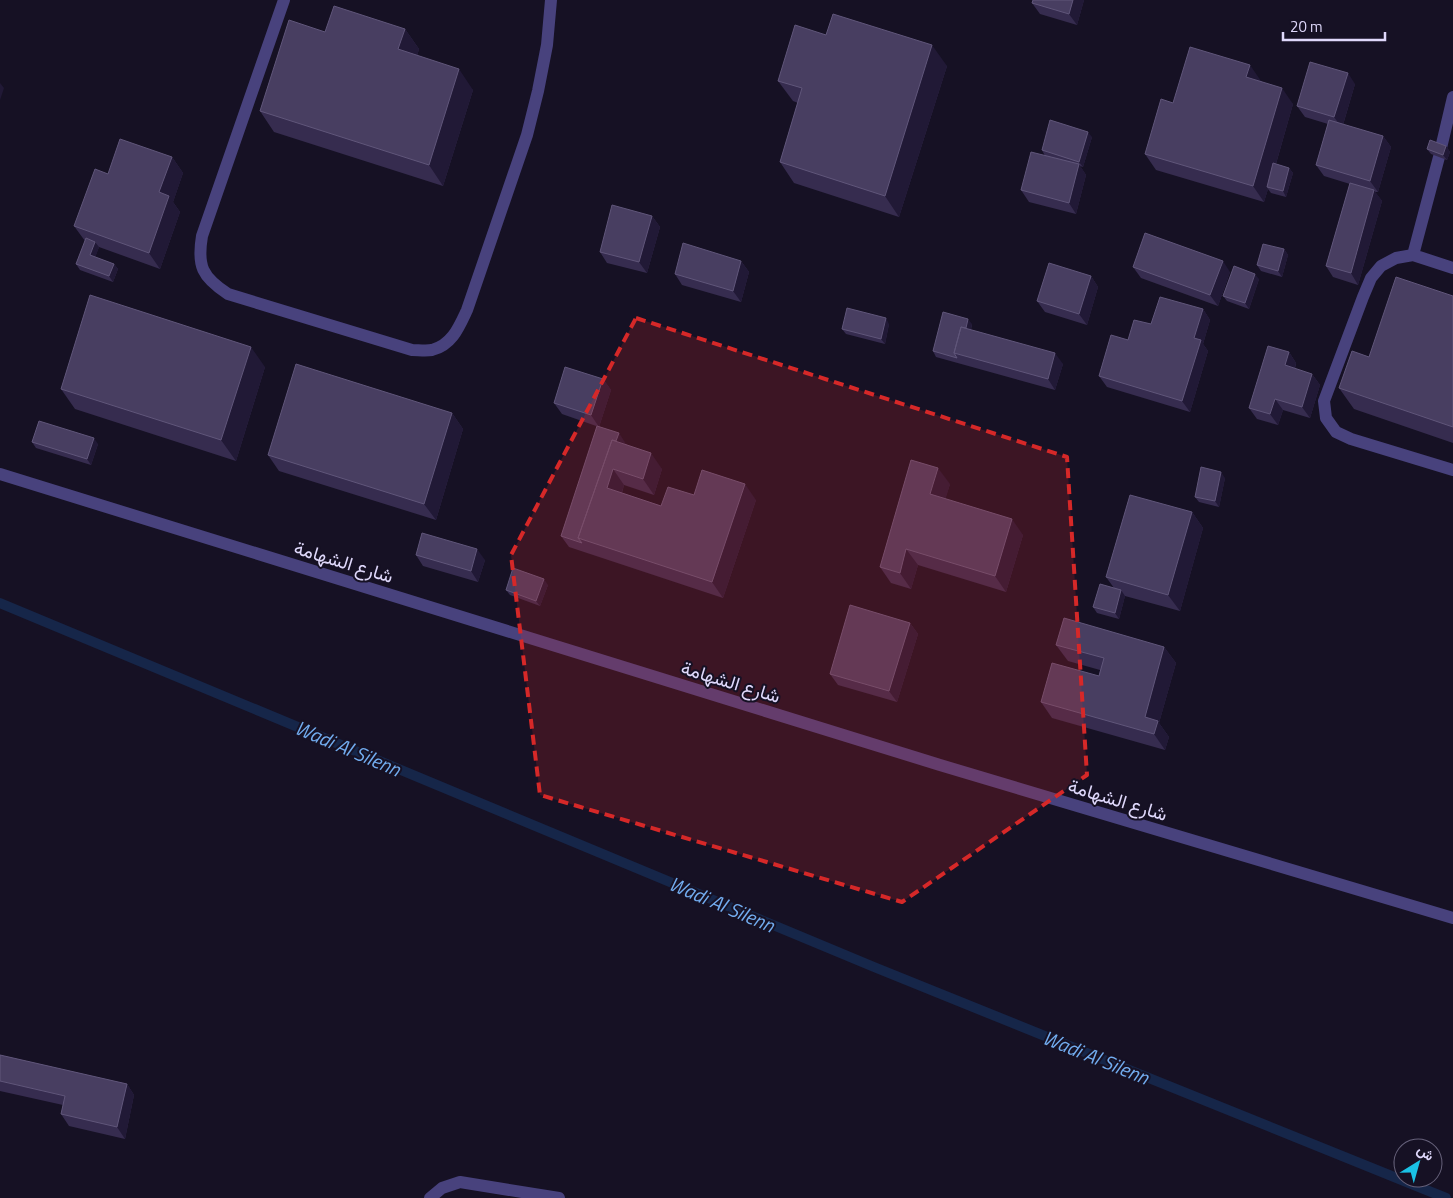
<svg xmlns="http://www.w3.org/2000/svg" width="1453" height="1198" font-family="'Titillium Web',Vazirmatn,sans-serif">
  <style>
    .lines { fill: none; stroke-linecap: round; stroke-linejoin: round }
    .stream { stroke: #162649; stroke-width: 10 }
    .service { stroke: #48427d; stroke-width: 12 }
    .minor { stroke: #48427d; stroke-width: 12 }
    .wall { fill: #362c4f }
    .shaded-wall { fill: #211936 }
    .building { fill: #483e61; stroke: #60567a }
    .marked { fill: #d62828; fill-opacity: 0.2; stroke: #d62828; stroke-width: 4; stroke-dasharray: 10 6; stroke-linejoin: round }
    .labels { text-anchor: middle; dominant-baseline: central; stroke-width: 4; stroke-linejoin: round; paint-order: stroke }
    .street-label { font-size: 19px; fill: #dfd8fb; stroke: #161124 }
    .water-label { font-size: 20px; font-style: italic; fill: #72acef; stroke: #161124 }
  </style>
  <rect width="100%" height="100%" fill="#161124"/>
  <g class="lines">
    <path class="stream" d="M0 603 874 967 1446 1198"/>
    <path class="service" d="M284 0 202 236C197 266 202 277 228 294L412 350C418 350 426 351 432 350 452 345 459 327 467 310L527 135 538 91 547 45 551 0
      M1441 148 1453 97
      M1413 255 1439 157
      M1453 268 1413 255 1396 258 1381 266 1371 278 1363 297 1324 401 1326 418 1336 432 1351 439 1453 470"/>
    <path class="minor" d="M0 474 940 765 1453 918
      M430 1198 442 1188 460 1182 559 1198"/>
  </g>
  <path class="wall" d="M1033 0H1084L1077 25 1040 14 1032 3Z
    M405 29 419 49 417 56 473 90 443 186 274 132 260 111 325 32Z
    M826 35 947 66 899 217 794 183 780 162 798 103 793 101 778 81Z
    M1261 81 1293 104 1276 164 1289 168 1293 173 1286 197 1271 193 1268 189 1264 202 1156 170 1145 154 1173 103Z
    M1355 84 1343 125 1383 136 1391 147 1378 192H1375L1382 201 1358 285 1333 277 1326 266 1350 184 1324 176 1316 165 1328 124 1305 117 1297 106Z
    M1092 137 1083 167 1080 166 1086 175 1076 214 1029 202 1021 190 1045 156 1042 150Z
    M1446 146 1450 152 1447 160 1431 154 1427 149Z
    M172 157 183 173 173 202 180 212 160 269 99 247 95 257 114 264 118 269 113 282 80 270 76 264 85 241 74 226 108 174Z
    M652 216 660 227 647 273 607 263 600 252Z
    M1284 249 1288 255 1282 277 1261 271 1257 265Z
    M741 261 749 272 741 302 682 285 675 274Z
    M1133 267 1230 272 1218 306 1141 278Z
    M1091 276 1098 287 1087 325 1045 312 1037 301Z
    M1259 279 1249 309 1227 301 1223 296Z
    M1453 296V443L1354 409 1339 388 1369 357Z
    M1203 309 1210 320 1203 344 1208 351 1190 412 1107 387 1099 376 1128 340 1151 324Z
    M889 324 885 344 846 334 842 329Z
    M972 324 971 330 1063 364 1055 390 936 357 933 351Z
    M1289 352 1296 363 1295 369 1312 374 1320 385 1310 418 1283 410 1278 425 1257 419 1249 408Z
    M265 367 236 461 75 409 61 389Z
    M603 379 611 390 599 427 562 414 554 403Z
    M452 413 463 429 436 520 279 471 268 455Z
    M32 442 98 444 91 465 36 448Z
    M626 444 662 469 654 495 624 485 622 493 661 506 694 495 756 500 723 598 569 547 561 536Z
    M1225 478 1219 507 1199 502 1195 497Z
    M950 484 945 499 1023 535 1006 592 918 565 911 589 891 583 880 567Z
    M1192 512 1203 528 1180 611 1125 596 1119 619 1097 613 1093 607 1114 588 1106 577Z
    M416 555 485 560 478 582 423 566Z
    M548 585 540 606 510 595 506 590Z
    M910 623 918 634 897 702 838 685 830 674Z
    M1056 645 1164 647 1176 663 1159 723 1169 737 1165 750 1052 718 1041 702 1099 676 1100 670 1068 661Z
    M0 1055 127 1084 134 1095 125 1139 69 1126 61 1114 63 1105 0 1091Z"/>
  <path class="shaded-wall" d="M1073 0H1084L1077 25 1069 14Z
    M405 29 419 49 413 70 398 49Z
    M932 45 947 66 899 217 885 196Z
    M1250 65 1261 81 1257 93 1246 77Z
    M459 69 473 90 443 186 429 165Z
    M1348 73 1355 84 1342 128 1334 117Z
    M0 83 4 88 0 100Z
    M1282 88 1293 104 1269 188 1267 187 1268 189 1264 202 1253 186Z
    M1088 132 1092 137 1083 167 1079 162Z
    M1383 136 1391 147 1378 192 1370 181Z
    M1446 146 1450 152 1447 160 1443 155Z
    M172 157 183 173 173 202 180 212 160 269 149 253 159 192Z
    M1079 164 1086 175 1076 214 1069 203Z
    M1289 168 1293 173 1286 197 1283 191Z
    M1374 190 1382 201 1358 285 1351 273Z
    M652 216 660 227 647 273 639 262Z
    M95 242 99 247 94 261 90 255Z
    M1284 249 1288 255 1282 277 1278 271Z
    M741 261 749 272 741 302 733 291Z
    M1223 261 1230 272 1218 306 1210 295Z
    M114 264 118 269 113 282 109 276Z
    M1255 274 1259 279 1249 309 1245 303Z
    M1091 276 1098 287 1087 325 1079 314Z
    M1203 309 1210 320 1203 344 1208 351 1190 412 1182 401 1194 338Z
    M886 318 889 324 885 344 881 339Z
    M968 319 972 324 964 356 959 354Z
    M251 347 265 367 236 461 221 440Z
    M1289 352 1296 363 1292 376 1285 365Z
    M1055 353 1063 364 1055 390 1048 379Z
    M1312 374 1320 385 1310 418 1302 407Z
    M603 379 611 390 599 427 591 415Z
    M1275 399 1283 410 1278 425 1270 414Z
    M452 413 463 429 436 520 424 504Z
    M619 433 626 444 617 471 613 469 624 485 618 504 583 539Z
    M94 438 98 444 91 465 87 459Z
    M651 453 662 469 654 495 643 479Z
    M938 468 950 484 942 511 930 494Z
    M1221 472 1225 478 1219 507 1215 501Z
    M745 484 756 500 723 598 712 582Z
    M1192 512 1203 528 1180 611 1168 595Z
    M1012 519 1023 535 1006 592 995 576Z
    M477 549 485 560 478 582 471 571Z
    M906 549 918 565 911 589 900 573Z
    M544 579 548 585 540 606 536 601Z
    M1121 590 1125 596 1119 619 1115 613Z
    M910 623 918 634 897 702 889 691Z
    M1164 647 1176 663 1159 723 1169 737 1165 750 1154 734 1145 717Z
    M127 1084 134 1095 125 1139 117 1127Z"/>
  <path class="building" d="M1033 0H1073L1069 14 1032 3Z
    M334 6 405 29 398 49 459 69 429 165 260 111 289 20 325 32Z
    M833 14 932 45 885 196 780 162 802 88 778 81 795 25 826 35Z
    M1190 47 1250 65 1246 77 1282 88 1253 186 1145 154 1161 99 1173 103Z
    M1310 62 1348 73 1334 117 1297 106Z
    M1050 120 1088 132 1079 162 1042 150Z
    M1329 120 1383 136 1370 181 1316 165Z
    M120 139 172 157 159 192 169 196 149 253 74 226 95 169 108 174Z
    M1430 140 1446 146 1443 155 1427 149Z
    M1031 152 1079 164 1069 203 1021 190Z
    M1273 163 1289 168 1283 191 1267 187Z
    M1350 183 1374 190 1351 273 1326 266Z
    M612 205 652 216 639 262 600 252Z
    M1145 233 1223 261 1210 295 1133 267Z
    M86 238 95 242 90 255 114 264 109 276 76 264Z
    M683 243 741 261 733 291 675 274Z
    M1263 244 1284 249 1278 271 1257 265Z
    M1049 263 1091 276 1079 314 1037 301Z
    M1234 266 1255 274 1245 303 1223 296Z
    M1396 277 1453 296V427L1339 388 1352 351 1369 357Z
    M90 295 251 347 221 440 61 389Z
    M1160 297 1203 309 1194 338 1201 340 1182 401 1099 376 1111 335 1128 340 1134 320 1151 324Z
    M847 308 886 318 881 339 842 329Z
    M943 312 968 319 966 328 961 327 954 353 957 358 933 351Z
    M961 327 1055 353 1048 379 954 353Z
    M1268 346 1289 352 1285 365 1312 374 1302 407 1275 399 1270 414 1249 408Z
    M296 364 452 413 424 504 268 455Z
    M565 367 603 379 591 415 554 403Z
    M39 421 94 438 87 459 32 442Z
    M597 426 619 433 616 441 612 440 578 538 582 543 561 536Z
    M612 440 651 453 643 479 613 469 607 488 661 506 668 487 694 495 702 470 745 484 712 582 578 538Z
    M911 460 938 468 930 494 1012 519 995 576 906 549 900 573 880 567Z
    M1201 467 1221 472 1215 501 1195 497Z
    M1130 495 1192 512 1168 595 1106 577Z
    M422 533 477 549 471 571 416 555Z
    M513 568 544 579 536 601 506 590Z
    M1100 584 1121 590 1115 613 1093 607Z
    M850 605 910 623 889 691 830 674Z
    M1064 618 1164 647 1145 717 1158 721 1154 734 1041 702 1052 663 1099 676 1104 658 1056 645Z
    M0 1055 127 1084 117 1127 61 1114 65 1096 0 1081Z"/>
  <path class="marked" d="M636 318 1067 457 1087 775 902 902 540 795 511 555Z"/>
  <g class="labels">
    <g class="street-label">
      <text transform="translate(344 561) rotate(17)">شارع الشهامة</text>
      <text transform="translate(731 681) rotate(17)">شارع الشهامة</text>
      <text transform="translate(1118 799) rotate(17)">شارع الشهامة</text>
    </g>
    <g class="water-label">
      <text transform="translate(348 748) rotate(23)">Wadi Al Silenn</text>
      <text transform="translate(722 904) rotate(23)">Wadi Al Silenn</text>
      <text transform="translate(1096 1057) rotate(22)">Wadi Al Silenn</text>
    </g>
  </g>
  <g transform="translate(1418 1163) rotate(37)"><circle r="24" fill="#161124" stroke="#66617a"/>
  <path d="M0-4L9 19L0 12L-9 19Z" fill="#1ac1e5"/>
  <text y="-8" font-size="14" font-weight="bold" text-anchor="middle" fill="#dfd8fb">ش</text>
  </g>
  <path d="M1283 32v8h102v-8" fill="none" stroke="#dfd8fb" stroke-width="2.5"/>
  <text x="1290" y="32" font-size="15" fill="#dfd8fb" stroke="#161124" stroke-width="4" paint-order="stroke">20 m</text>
</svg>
